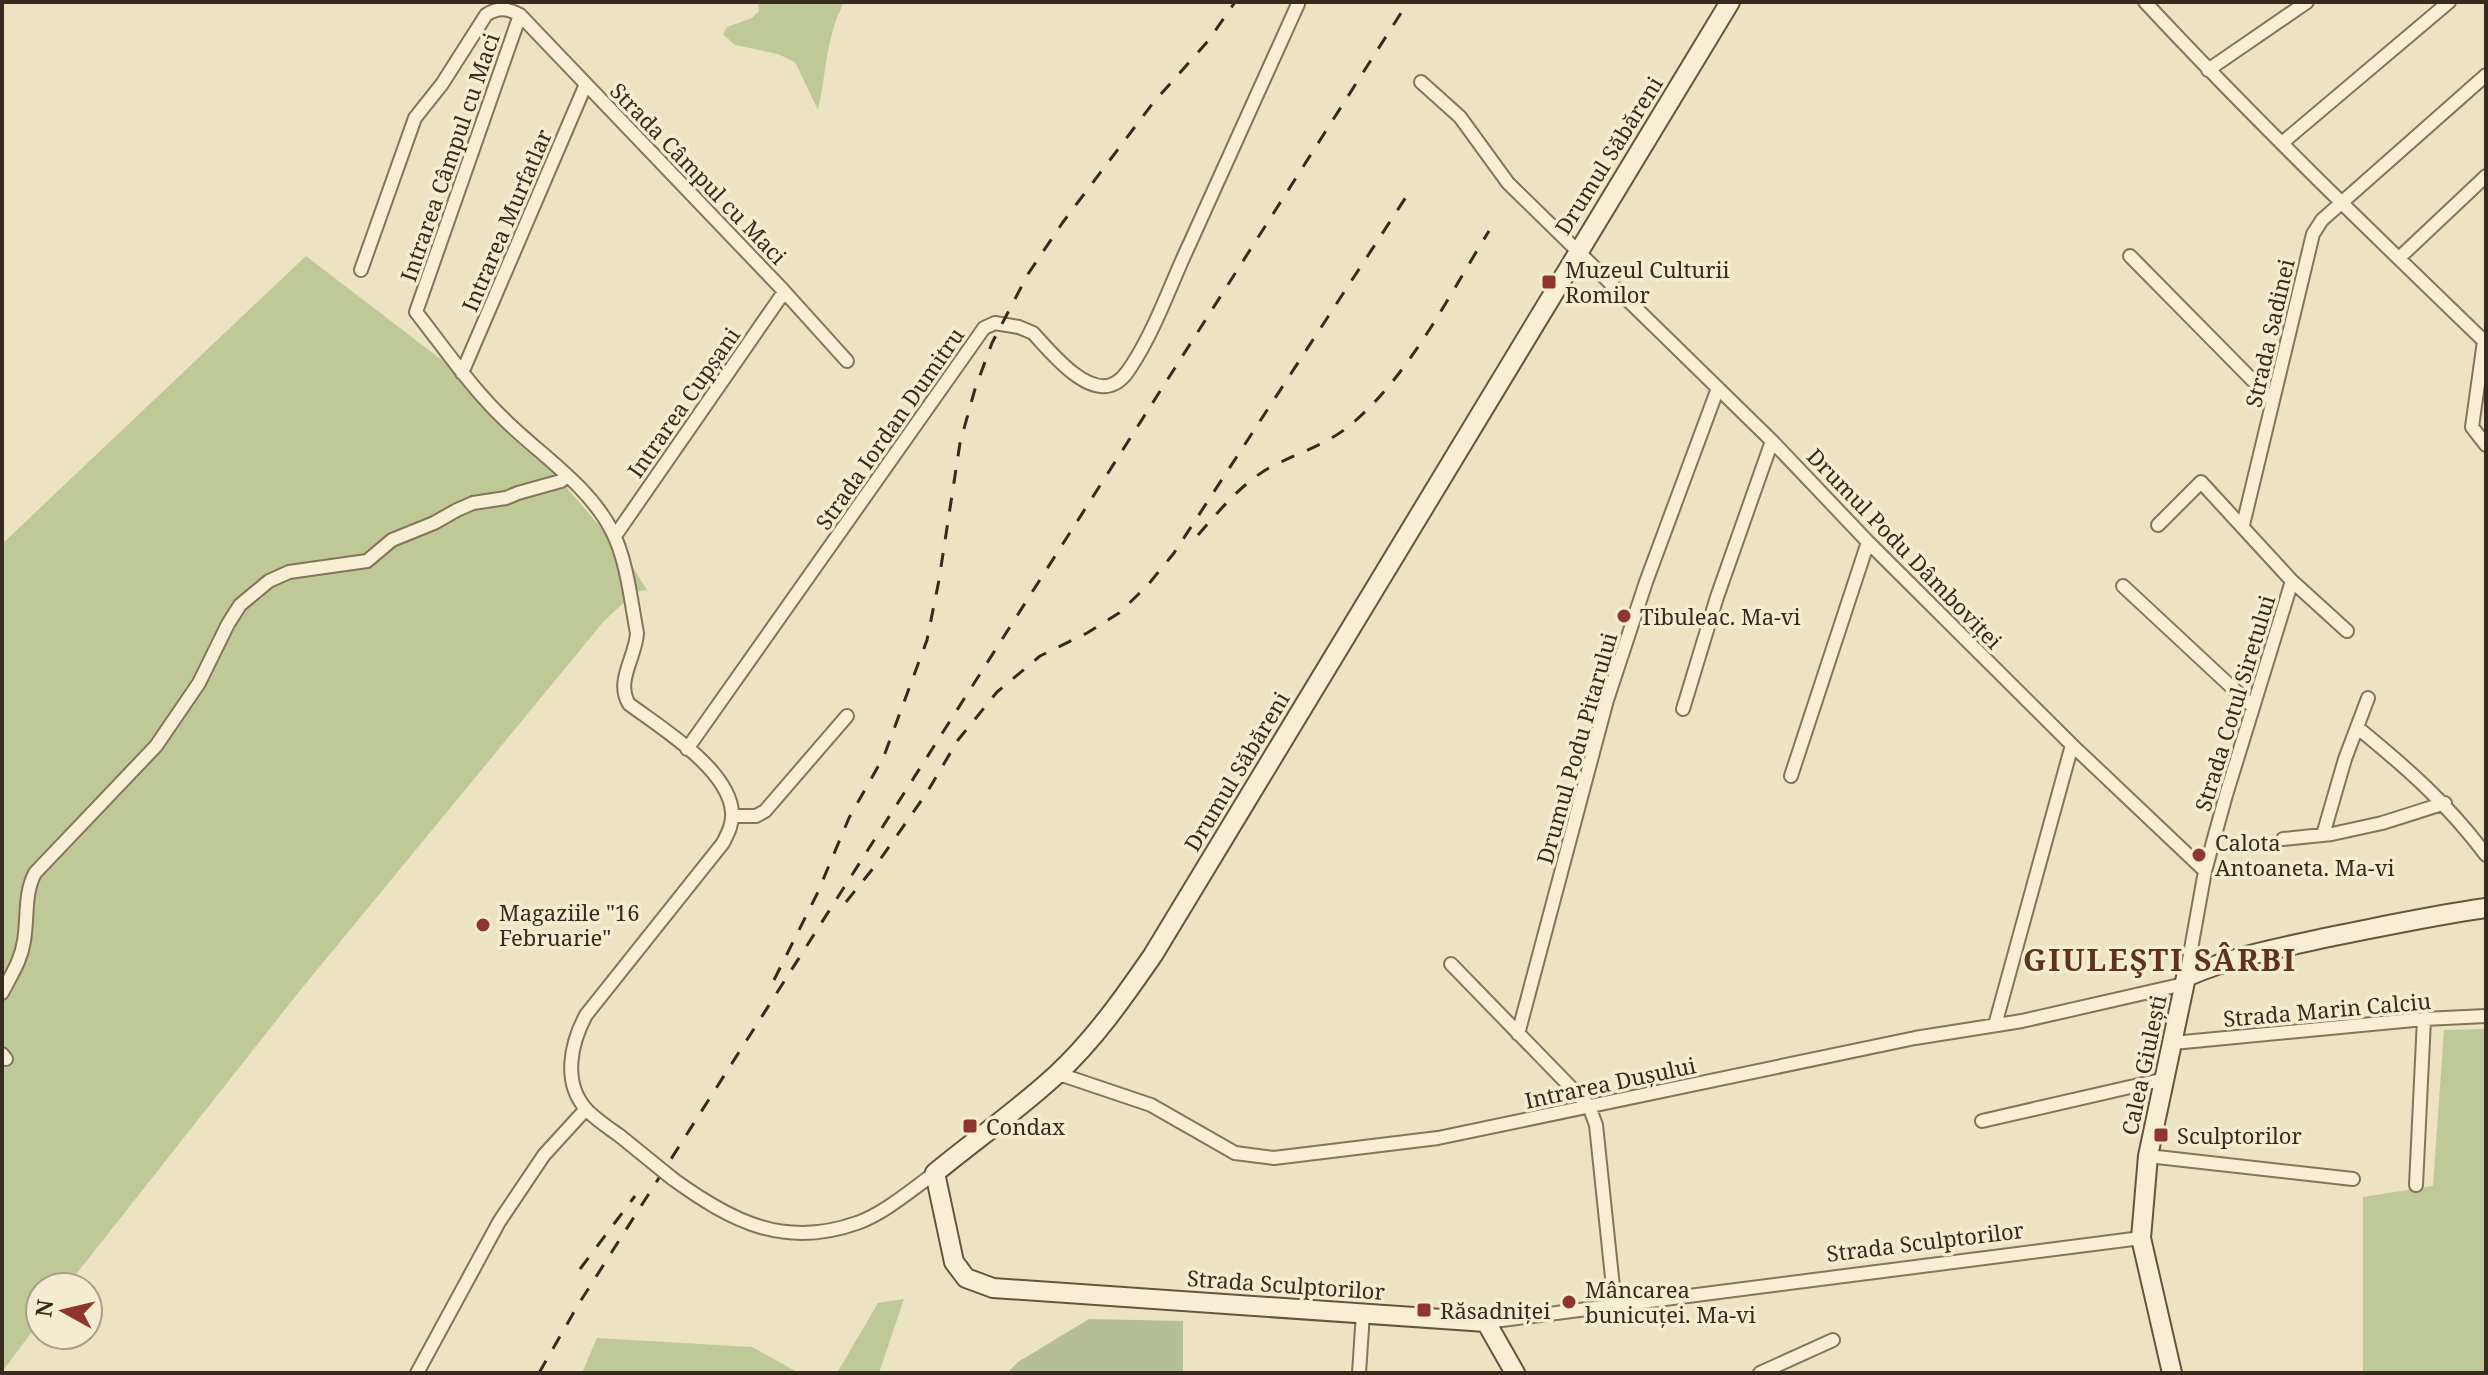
<svg xmlns="http://www.w3.org/2000/svg" width="2488" height="1375" font-family="'Noto Serif',serif">
  <style>
    .green { fill: #bfc997 }
    .cemetery { fill: #b5be96 }
    .lines { fill: none; stroke-linecap: round; stroke-linejoin: round }
    .minor-casing { stroke: #84745a; stroke-width: 16 }
    .secondary-casing { stroke: #66553e; stroke-width: 22 }
    .minor { stroke: #f7efd5; stroke-width: 12 }
    .secondary { stroke: #f7efd5; stroke-width: 18 }
    .rail { stroke: #352b1e; stroke-width: 3; stroke-dasharray: 14 14; stroke-linecap: butt }
    .minor-bridge-casing { stroke: #84745a; stroke-width: 16; stroke-linecap: butt }
    .minor-bridge { stroke: #f7efd5; stroke-width: 12 }
    .poi-dot { fill: #90352e; stroke: #f3ecd1; stroke-width: 3 }
    .labels { text-anchor: middle; dominant-baseline: central; stroke-width: 7; stroke-linejoin: round; paint-order: stroke }
    .street-label { font-size: 22px; fill: #352b1e; stroke: #f3ecd1 }
    .poi-label { font-size: 22px; fill: #352b1e; stroke: #f3ecd1; text-anchor: start }
    .district-label { font-size: 30px; font-weight: bold; letter-spacing: 2px; fill: #5f321f; stroke: #f3ecd1 }
  </style>
  <rect width="100%" height="100%" fill="#ebe3c2"/>
  <path class="green" d="M758 2H844C825 39 827 72 818 110L795 62 778 54 735 45 723 34 727 27 752 18 759 11Z
    M306 256 443 361 561 481 627 558 647 590 635 592 604 621 298 993 66 1287H40V1321L2 1372V544Z
    M2486 1029V1373H2363V1197L2433 1186 2444 1030Z
    M904 1299 879 1373H837L878 1303Z
    M597 1338 752 1347 799 1373H582Z"/>
  <path class="cemetery" d="M1089 1319 1183 1321V1373H1007L1018 1362Z"/>
  <g class="lines">
    <defs>
      <path id="minor" d="M2145 2C2254 119 2369 230 2484 341L2472 427 2486 445
        M520 15 416 312C445 349 472 389 506 421 542 456 589 486 612 531 627 560 631 602 637 633 636 657 615 681 629 704 661 728 729 769 732 812 733 824 728 833 723 843L586 1015C571 1043 562 1082 586 1109 595 1119 609 1128 620 1136
        M2208 70 2307 2
        M1421 82 1460 117 1508 183 1772 441 1868 542 2072 745 2205 871
        M2282 143 2449 2
        M2130 256 2273 401
        M2399 258 2486 176
        M361 270 415 118 442 84 486 15C498 7 508 8 520 15L782 289 847 361
        M462 373 586 84
        M2158 525 2201 482 2292 581 2347 631
        M2243 525 2313 234 2322 220 2486 75
        M615 536 784 292
        M2123 586 2253 707
        M1683 709 1717 597 1772 441
        M2358 728C2408 769 2447 803 2486 855
        M687 749 984 328 995 323 1019 327 1033 333C1050 351 1084 394 1111 385 1121 382 1127 373 1132 365 1156 328 1171 283 1190 243 1226 164 1262 84 1298 4
        M1791 776 1868 542
        M732 816H756L765 811 847 716
        M2323 835 2345 759 2368 698
        M2283 839 2332 834 2382 823 2445 803
        M1451 964 1589 1106 1596 1125 1615 1306
        M2186 977 2205 871 2226 795 2292 581
        M2 993C11 975 21 961 24 941 28 917 24 894 35 873L156 746 199 683 228 624 240 605 269 581 289 572 367 561 392 540 434 523 457 510 473 503 506 498 518 493 561 481 567 476
        M1995 1025 2072 745
        M1518 1034 1607 700 1646 582 1718 388
        M2173 1043 2424 1019 2486 1016
        M2 1054 6 1059
        M1054 1076H1065L1151 1105 1235 1153 1274 1158 1438 1138 1915 1038 2022 1021 2184 984
        M1982 1121 2165 1079
        M2148 1156 2353 1179
        M673 1179C731 1221 784 1249 857 1223 885 1213 911 1190 935 1173
        M2416 1185 2424 1019
        M1486 1322 2141 1238
        M417 1373 499 1222 544 1155 586 1109
        M1359 1373 1363 1313
        M1760 1373 1833 1340"/>
      <path id="secondary" d="M1515 1373 1486 1322 993 1288 966 1278 954 1262 935 1173C975 1140 1018 1110 1056 1075 1094 1040 1124 997 1153 955L1730 2
        M2172 1373 2141 1238 2148 1156 2186 977C2234 956 2283 947 2334 936 2385 926 2435 915 2486 908"/>
    </defs>
    <use href="#minor" class="minor-casing"/>
    <use href="#secondary" class="secondary-casing"/>
    <use href="#minor" class="minor"/>
    <use href="#secondary" class="secondary"/>
    <path class="rail" d="M1198 535C1219 511 1241 484 1269 468 1299 452 1330 444 1355 421 1412 371 1449 295 1489 231
      M846 902 879 861 926 794 958 740 997 692 1040 656 1087 633 1119 613 1147 586 1174 553 1408 194
      M774 980 817 894 849 818 884 756 927 640 939 580 960 443 975 389 992 343 1028 274 1063 222 1153 103 1208 41 1235 2
      M580 1269 635 1196
      M539 1373 578 1305 1408 2"/>
    <defs>
      <path id="minor-bridge" d="M620 1136 673 1179"/>
    </defs>
    <use href="#minor-bridge" class="minor-bridge-casing"/>
    <use href="#minor-bridge" class="minor-bridge"/>
  </g>
  <g class="poi-dot">
    <rect x="1541" y="274" width="16" height="16" rx="4"/>
    <circle cx="1624" cy="616" r="8"/>
    <circle cx="2199" cy="855" r="8"/>
    <circle cx="483" cy="925" r="8"/>
    <rect x="962" y="1118" width="16" height="16" rx="4"/>
    <rect x="2153" y="1127" width="16" height="16" rx="4"/>
    <circle cx="1569" cy="1302" r="8"/>
    <rect x="1416" y="1302" width="16" height="16" rx="4"/>
  </g>
  <g class="labels">
    <g class="street-label">
      <text transform="translate(1608 155) rotate(-58)">Drumul Săbăreni</text>
      <text transform="translate(449 157) rotate(-71)">Intrarea Câmpul cu Maci</text>
      <text transform="translate(699 173) rotate(46)">Strada Câmpul cu Maci</text>
      <text transform="translate(506 220) rotate(-67)">Intrarea Murfatlar</text>
      <text transform="translate(2269 333) rotate(-77)">Strada Sadinei</text>
      <text transform="translate(683 402) rotate(-55)">Intrarea Cupșani</text>
      <text transform="translate(889 428) rotate(-55)">Strada Iordan Dumitru</text>
      <text transform="translate(1905 548) rotate(46)">Drumul Podu Dâmboviței</text>
      <text transform="translate(2234 703) rotate(-73)">Strada Cotul Siretului</text>
      <text transform="translate(1576 748) rotate(-74)">Drumul Podu Pitarului</text>
      <text transform="translate(1236 771) rotate(-59)">Drumul Săbăreni</text>
      <text transform="translate(2327 1009) rotate(-5)">Strada Marin Calciu</text>
      <text transform="translate(2143 1065) rotate(-78)">Calea Giulești</text>
      <text transform="translate(1610 1082) rotate(-12)">Intrarea Dușului</text>
      <text transform="translate(1925 1241) rotate(-7)">Strada Sculptorilor</text>
      <text transform="translate(1286 1284) rotate(4)">Strada Sculptorilor</text>
    </g>
    <g class="poi-label">
      <text x="1565" y="269">Muzeul Culturii<tspan x="1565" dy="25">Romilor</tspan></text>
      <text x="1640" y="616">Tibuleac. Ma-vi</text>
      <text x="2215" y="842">Calota<tspan x="2215" dy="25">Antoaneta. Ma-vi</tspan></text>
      <text x="499" y="912">Magaziile "16<tspan x="499" dy="25">Februarie"</tspan></text>
      <text x="986" y="1126">Condax</text>
      <text x="2177" y="1135">Sculptorilor</text>
      <text x="1585" y="1289">Mâncarea<tspan x="1585" dy="25">bunicuței. Ma-vi</tspan></text>
      <text x="1440" y="1310">Răsadniței</text>
    </g>
    <g class="district-label">
      <text x="2160" y="959">GIULEŞTI SÂRBI</text>
    </g>
  </g>
  <rect width="2488" height="1375" fill="none" stroke="#352b1e" stroke-width="8"/>
  <g transform="translate(64 1311) rotate(278)"><circle r="38" fill="#f3ecd1" stroke="#a79f89" stroke-width="2"/>
  <path d="M0-6L14 30L0 20L-14 30Z" fill="#90352e"/>
  <text y="-12" font-size="22" font-weight="bold" text-anchor="middle" fill="#352b1e">N</text>
  </g>
</svg>
